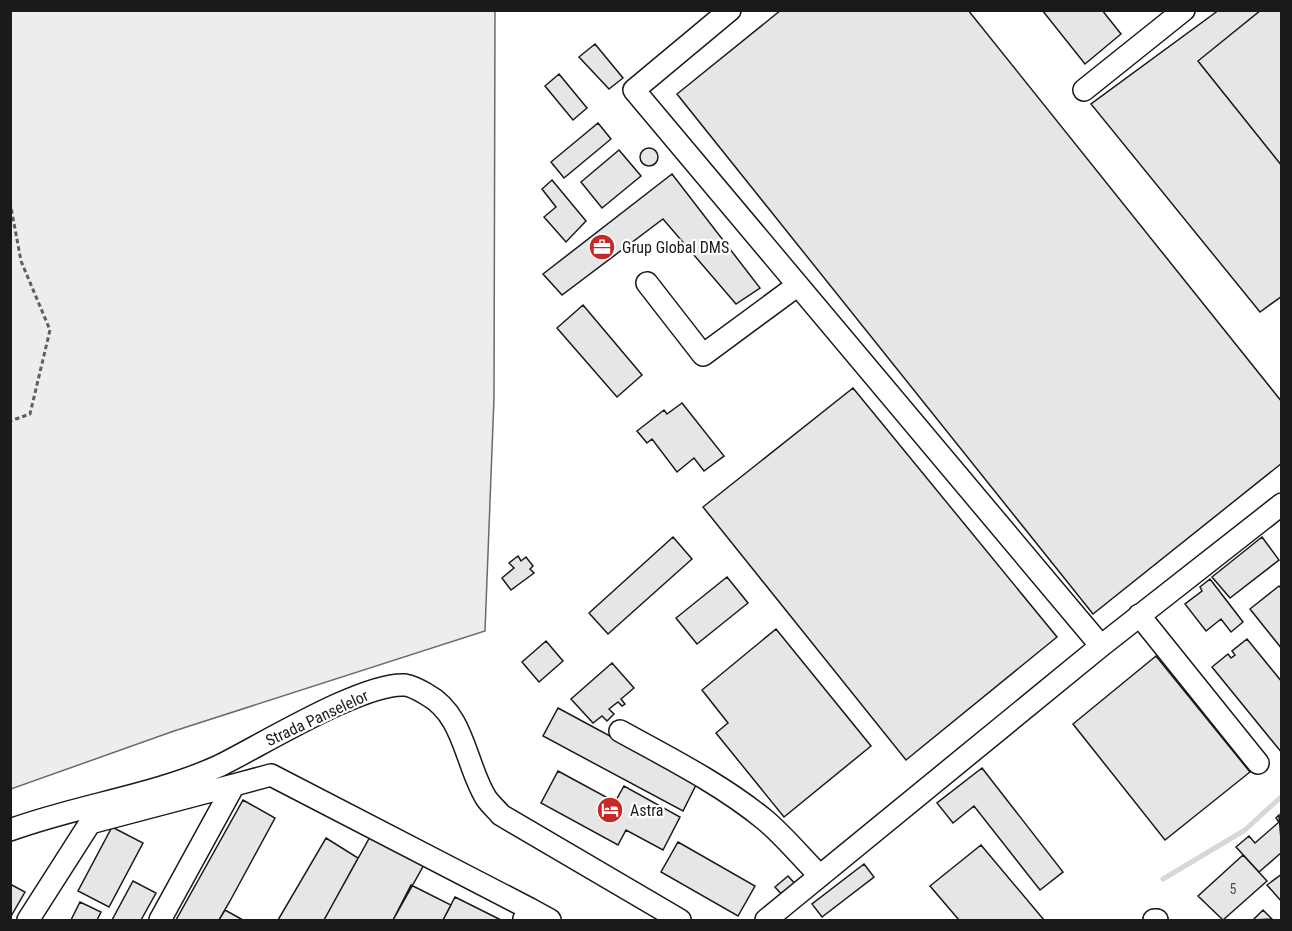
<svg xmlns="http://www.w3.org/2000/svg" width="1292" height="931" font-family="'Roboto Condensed',sans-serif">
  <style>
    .built { fill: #ededed; stroke: #6a6a6a; stroke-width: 1.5 }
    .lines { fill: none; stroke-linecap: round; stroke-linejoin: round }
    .stream { stroke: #d7d7d7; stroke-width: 5 }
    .building { fill: #e6e6e6; stroke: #1a1a1a; stroke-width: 1.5 }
    .minor-casing { stroke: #1a1a1a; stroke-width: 24 }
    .path { stroke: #5f5f5f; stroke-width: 3; stroke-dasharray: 4.5 3; stroke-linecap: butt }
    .minor { stroke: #fff; stroke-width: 21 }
    .labels { text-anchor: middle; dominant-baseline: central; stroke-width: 4.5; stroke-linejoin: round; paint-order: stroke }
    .number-label { font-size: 14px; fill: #4d4d4d }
    .poi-label { font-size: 16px; fill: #1a1a1a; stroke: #fff; text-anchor: start }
    .street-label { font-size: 16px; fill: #1a1a1a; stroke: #fff }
  </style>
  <rect width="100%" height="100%" fill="#fff"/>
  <path class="built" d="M10 11H495L494 398 485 631 174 731 11 789Z"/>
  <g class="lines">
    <path class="stream" d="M1163 879 1245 830 1282 796"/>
  </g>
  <path class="building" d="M781 10H968L1282 402V463L1093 614 677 94Z
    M1042 10H1102L1121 34 1085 64Z
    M1219 10H1261L1198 61 1282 166V296L1260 312 1091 104Z
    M1261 10H1282V166L1198 61Z
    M595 44 623 78 609 89 579 57Z
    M559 74 587 108 573 120 545 86Z
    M598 123 611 139 564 178 551 162Z
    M640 157a9 9 0 1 1 18 0a9 9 0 1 1-18 0Z
    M619 150 641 176 602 208 581 182Z
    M672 174 760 288 736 304 663 219 562 295 543 274Z
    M552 180 586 221 566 242 544 217 556 207 542 189Z
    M583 305 642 375 617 397 557 328Z
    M853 388 1057 637 906 760 703 507Z
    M682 403 724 456 704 471 694 458 677 472 652 439 647 443 637 431 664 410 667 414Z
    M673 537 692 559 608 634 589 613Z
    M1262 537 1279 560 1230 598 1212 577Z
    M518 556 521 561 526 557 533 566 530 569 534 573 511 590 502 578 514 568 509 563Z
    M727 577 748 603 697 644 676 618Z
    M1210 579 1243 622 1231 632 1221 619 1206 631 1185 604 1202 591 1200 587Z
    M1279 586 1282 589V649L1250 609Z
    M776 629 871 746 784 817 716 733 728 723 702 690Z
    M1247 639 1282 682V753L1212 667 1228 654 1231 658 1235 655 1232 651Z
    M546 641 563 661 539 682 522 662Z
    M1156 656 1250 772 1165 840 1073 724Z
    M612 663 634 688 621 699 625 704 622 706 618 702 609 709 614 714 607 721 602 716 593 723 571 699Z
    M558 708 697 783 683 811 543 736Z
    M982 768 1063 872 1040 890 974 806 953 823 937 803Z
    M558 771 615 802 624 786 680 817 663 850 626 830 618 845 541 803Z
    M243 800 275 818 230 901 219 920H176Z
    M1279 815 1282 852 1259 872 1236 847 1249 836 1255 843 1279 822 1276 818Z
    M112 827 143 843 109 907 78 891Z
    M371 835 425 863 393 920H324Z
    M326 838 358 858 324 920H278Z
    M678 842 755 886 738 916 661 872Z
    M981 845 1044 920H959L930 886Z
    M1243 855 1267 881 1223 920 1198 896Z
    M864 864 874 877 822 917 812 904Z
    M1282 874V902L1267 885Z
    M788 876 797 886 784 897 775 887Z
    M133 881 156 893 141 920H112Z
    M10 884 25 892 10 918Z
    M411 885 451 905 443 920H393Z
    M455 897 501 920H443Z
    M80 902 101 912 97 920H71Z
    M225 910 243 920H219Z
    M1263 910 1272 919 1253 920Z"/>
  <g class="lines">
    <defs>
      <path id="minor" d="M730 10 634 90 1101 646
        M1084 90 1184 10
        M647 283 703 355 798 285
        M1139 615 1258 763
        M620 731C669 758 721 784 765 820 785 837 802 858 820 876
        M10 830C78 805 153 796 219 766 260 746 363 682 405 685 411 686 421 691 426 694 465 715 465 764 486 798 490 804 496 809 501 815L680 920
        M524 919 530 909 550 920
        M28 920 90 823 234 785
        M160 920 234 785 271 775 530 909
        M766 920 1101 646 1282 504
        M1154 920H1157"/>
    </defs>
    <use href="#minor" class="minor-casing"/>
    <path class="path" d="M10 19 11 10
      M10 202 21 261 50 330 30 414 10 421"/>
    <use href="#minor" class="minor"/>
  </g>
  <defs>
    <symbol id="office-disc" viewBox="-11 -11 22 22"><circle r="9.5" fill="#c62828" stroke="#fff"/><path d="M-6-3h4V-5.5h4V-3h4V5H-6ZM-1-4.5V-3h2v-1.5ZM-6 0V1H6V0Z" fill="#fff"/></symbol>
    <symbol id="hotel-disc" viewBox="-11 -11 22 22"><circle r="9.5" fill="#c62828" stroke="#fff"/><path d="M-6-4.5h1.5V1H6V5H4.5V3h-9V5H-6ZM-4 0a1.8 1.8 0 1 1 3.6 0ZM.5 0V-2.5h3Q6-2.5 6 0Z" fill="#fff"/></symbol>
  </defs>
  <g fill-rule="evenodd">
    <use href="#office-disc" x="587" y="232" width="30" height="30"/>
    <use href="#hotel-disc" x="595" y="795" width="30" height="30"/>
  </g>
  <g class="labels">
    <g class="number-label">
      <text x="1233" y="889">5</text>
    </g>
    <g class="poi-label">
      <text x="622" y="247">Grup Global DMS</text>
      <text x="630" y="810">Astra</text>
    </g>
    <g class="street-label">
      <text transform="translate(317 718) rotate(-25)">Strada Panselelor</text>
    </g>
  </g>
  <rect width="1292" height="931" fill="none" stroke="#1a1a1a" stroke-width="24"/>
</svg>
